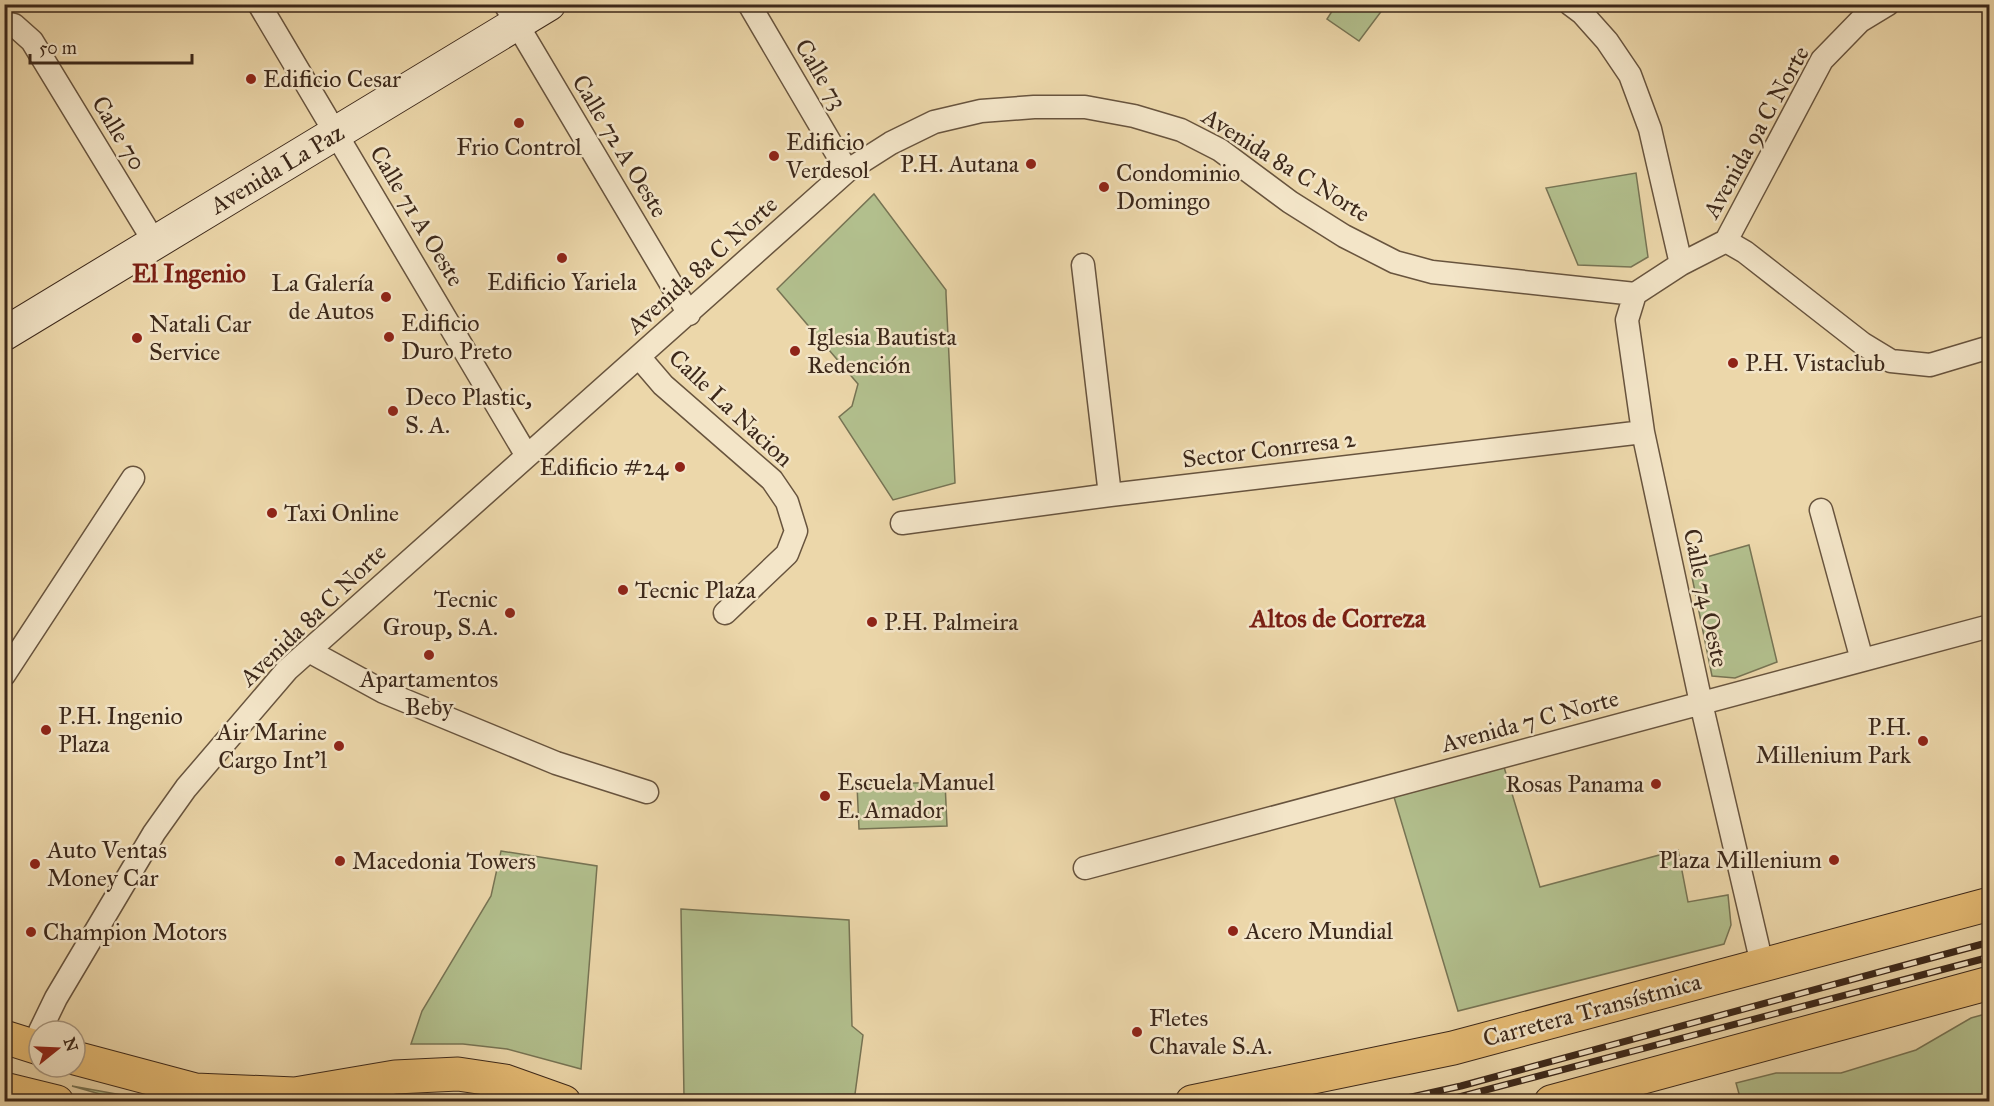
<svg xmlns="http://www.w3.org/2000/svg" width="1994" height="1106" font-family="'IM FELL Great Primer',serif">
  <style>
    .green { fill: #b2bf8d; stroke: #777454; stroke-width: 1.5 }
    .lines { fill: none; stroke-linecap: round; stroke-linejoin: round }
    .minor-casing { stroke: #68543e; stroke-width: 25 }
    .secondary-casing { stroke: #3c281a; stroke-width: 35 }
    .primary-casing { stroke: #3c281a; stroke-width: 35 }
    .minor { stroke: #f3e5c8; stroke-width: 22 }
    .secondary { stroke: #f3e5c8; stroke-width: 33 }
    .primary { stroke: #e6bc75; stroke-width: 33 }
    .rail-casing { stroke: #3c281a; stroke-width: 7 }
    .rail { stroke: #f3e5c8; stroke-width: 4.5; stroke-dasharray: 14; stroke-linecap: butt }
    .poi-dot { fill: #8f2418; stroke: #f3e5c8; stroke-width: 2 }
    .labels { text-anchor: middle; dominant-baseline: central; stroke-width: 5; stroke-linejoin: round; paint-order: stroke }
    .street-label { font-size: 24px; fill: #3c281a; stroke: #f3e5c8 }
    .poi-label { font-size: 24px; fill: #3c281a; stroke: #f3e5c8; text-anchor: start }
    .neighbourhood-label { font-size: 26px; font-weight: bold; fill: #7a1f14; stroke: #f3e5c8 }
  </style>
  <rect width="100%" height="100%" fill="#ecd7aa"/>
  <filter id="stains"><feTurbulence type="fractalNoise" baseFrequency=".00333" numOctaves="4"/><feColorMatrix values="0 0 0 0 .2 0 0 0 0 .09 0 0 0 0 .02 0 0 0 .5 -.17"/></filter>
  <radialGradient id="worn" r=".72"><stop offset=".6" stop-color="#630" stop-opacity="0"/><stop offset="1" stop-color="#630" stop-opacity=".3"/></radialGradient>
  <path class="green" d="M1336 5V4L1386 5 1359 41 1327 19Z
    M1636 173 1648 257 1631 267 1578 265 1546 188Z
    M874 194 946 290V294L955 483 893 500 839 417 852 406 858 384 777 289Z
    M1749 545 1777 662 1735 678 1712 676 1689 562Z
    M1504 767 1540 887 1678 850 1688 902 1728 895 1731 925 1724 944 1458 1011 1394 797Z
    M945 782 947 826 859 829 857 785Z
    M501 851 597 866 581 1069 507 1049 463 1044H411L422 1011 491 896Z
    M681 909 849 920 852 1026 863 1035 855 1094 684 1097Z
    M1989 1013V1101H1741L1736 1083 1776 1073H1841L1916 1050 1971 1018Z
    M72 1086 155 1101H124Z
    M422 1095 456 1096V1098L453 1102 369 1101Z"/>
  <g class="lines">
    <defs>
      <path id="minor" d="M259 4 527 456
        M505 4 689 314
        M749 4 847 171
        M1570 4 1582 13 1607 41 1630 75 1650 129 1681 264
        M4 23 14 25 32 41 155 243
        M1726 241 1681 264 1635 294 1627 320 1643 432 1701 703 1762 964
        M1726 241 1745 252 1863 344 1891 361 1930 365 1990 347
        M1726 241 1822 60 1860 21 1888 4
        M1083 265 1110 495
        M639 357 663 385 772 480 787 502 796 531 787 554 725 613
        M1821 510 1862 660
        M902 523 1110 495 1643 432
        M309 651 384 692 556 763 647 792
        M4 675 133 478
        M1085 868 1990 626
        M40 1031 56 998 154 833 186 788 287 670 847 171 891 143 934 122 981 111 1034 107H1085L1134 116 1181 130 1220 150 1290 202 1344 236 1395 262 1432 272 1635 294"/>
      <path id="secondary" d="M4 334 549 4"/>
      <path id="primary" d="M4 1037 39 1048
        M75 1058 195 1090 295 1094 395 1077 458 1074 505 1081 564 1102
        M4 1089 57 1102
        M1192 1102 1453 1048 1990 904
        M1551 1102 1990 983"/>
    </defs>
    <use href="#minor" class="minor-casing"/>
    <use href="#secondary" class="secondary-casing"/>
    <use href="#primary" class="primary-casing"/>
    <use href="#minor" class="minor"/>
    <use href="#secondary" class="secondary"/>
    <use href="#primary" class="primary"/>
    <defs>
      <path id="rail" d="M1389 1102 1461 1086 1990 942
        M1440 1102 1990 957"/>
    </defs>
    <use href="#rail" class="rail-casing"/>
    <use href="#rail" class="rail"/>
  </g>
  <g class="poi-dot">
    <circle cx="251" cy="79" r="6"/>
    <circle cx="519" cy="123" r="6"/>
    <circle cx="774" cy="156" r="6"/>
    <circle cx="1031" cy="164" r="6"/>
    <circle cx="1104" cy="187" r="6"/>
    <circle cx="562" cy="258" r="6"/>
    <circle cx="386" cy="297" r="6"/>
    <circle cx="389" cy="337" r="6"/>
    <circle cx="137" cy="338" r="6"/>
    <circle cx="795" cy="351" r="6"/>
    <circle cx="1733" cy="363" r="6"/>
    <circle cx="393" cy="411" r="6"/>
    <circle cx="680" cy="467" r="6"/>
    <circle cx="272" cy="513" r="6"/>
    <circle cx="623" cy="590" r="6"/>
    <circle cx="510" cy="613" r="6"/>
    <circle cx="872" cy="622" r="6"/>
    <circle cx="429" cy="655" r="6"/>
    <circle cx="46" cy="730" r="6"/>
    <circle cx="1923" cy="741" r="6"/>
    <circle cx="339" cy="746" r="6"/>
    <circle cx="1656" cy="784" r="6"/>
    <circle cx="825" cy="796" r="6"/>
    <circle cx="1834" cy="860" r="6"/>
    <circle cx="340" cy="861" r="6"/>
    <circle cx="35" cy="864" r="6"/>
    <circle cx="1233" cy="931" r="6"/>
    <circle cx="31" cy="932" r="6"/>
    <circle cx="1137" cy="1032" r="6"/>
  </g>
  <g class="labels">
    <g class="street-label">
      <text transform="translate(821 74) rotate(59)">Calle 73</text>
      <text transform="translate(1756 132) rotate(-61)">Avenida 9a C Norte</text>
      <text transform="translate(119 133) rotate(59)">Calle 70</text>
      <text transform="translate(620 146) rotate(59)">Calle 72 A Oeste</text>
      <text transform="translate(1286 165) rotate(32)">Avenida 8a C Norte</text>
      <text transform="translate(277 169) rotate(-31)">Avenida La Paz</text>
      <text transform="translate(417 216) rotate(59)">Calle 71 A Oeste</text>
      <text transform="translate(702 265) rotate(-42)">Avenida 8a C Norte</text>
      <text transform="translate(731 408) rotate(43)">Calle La Nacion</text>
      <text transform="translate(1269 449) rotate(-7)">Sector Conrresa 2</text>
      <text transform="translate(1706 598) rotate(78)">Calle 74 Oeste</text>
      <text transform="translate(313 615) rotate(-44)">Avenida 8a C Norte</text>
      <text transform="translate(1530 721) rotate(-15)">Avenida 7 C Norte</text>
      <text transform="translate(1592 1010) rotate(-15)">Carretera Transístmica</text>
    </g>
    <g class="poi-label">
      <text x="263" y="79">Edificio Cesar</text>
      <text x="786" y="142">Edificio<tspan x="786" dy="28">Verdesol</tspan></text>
      <text x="519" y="147" text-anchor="middle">Frio Control</text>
      <text x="1019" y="164" text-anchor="end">P.H. Autana</text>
      <text x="1116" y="173">Condominio<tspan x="1116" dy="28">Domingo</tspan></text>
      <text x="562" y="282" text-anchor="middle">Edificio Yariela</text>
      <text x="374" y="283" text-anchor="end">La Galería<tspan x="374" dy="28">de Autos</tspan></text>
      <text x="401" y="323">Edificio<tspan x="401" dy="28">Duro Preto</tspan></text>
      <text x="149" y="324">Natali Car<tspan x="149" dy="28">Service</tspan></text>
      <text x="807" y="337">Iglesia Bautista<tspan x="807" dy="28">Redención</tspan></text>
      <text x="1745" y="363">P.H. Vistaclub</text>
      <text x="405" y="397">Deco Plastic,<tspan x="405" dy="28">S. A.</tspan></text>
      <text x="668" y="467" text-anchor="end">Edificio #24</text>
      <text x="284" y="513">Taxi Online</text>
      <text x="635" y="590">Tecnic Plaza</text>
      <text x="498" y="599" text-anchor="end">Tecnic<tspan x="498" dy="28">Group, S.A.</tspan></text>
      <text x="884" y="622">P.H. Palmeira</text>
      <text x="429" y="679" text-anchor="middle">Apartamentos<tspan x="429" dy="28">Beby</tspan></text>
      <text x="58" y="716">P.H. Ingenio<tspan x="58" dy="28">Plaza</tspan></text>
      <text x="1911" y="727" text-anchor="end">P.H.<tspan x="1911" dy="28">Millenium Park</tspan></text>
      <text x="327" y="732" text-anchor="end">Air Marine<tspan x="327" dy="28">Cargo Int'l</tspan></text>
      <text x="837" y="782">Escuela Manuel<tspan x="837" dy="28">E. Amador</tspan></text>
      <text x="1644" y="784" text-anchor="end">Rosas Panama</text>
      <text x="47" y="850">Auto Ventas<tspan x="47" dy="28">Money Car</tspan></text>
      <text x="1822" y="860" text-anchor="end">Plaza Millenium</text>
      <text x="352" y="861">Macedonia Towers</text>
      <text x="1245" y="931">Acero Mundial</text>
      <text x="43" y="932">Champion Motors</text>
      <text x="1149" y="1018">Fletes<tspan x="1149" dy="28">Chavale S.A.</tspan></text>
    </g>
    <g class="neighbourhood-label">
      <text x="189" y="273">El Ingenio</text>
      <text x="1338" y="618">Altos de Correza</text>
    </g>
  </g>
  <rect width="1994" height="1106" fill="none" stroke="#ecd7aa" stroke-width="24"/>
  <rect x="6" y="6" width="1982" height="1094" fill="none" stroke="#3c281a" stroke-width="3"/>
  <rect x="12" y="12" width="1970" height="1082" fill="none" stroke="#3c281a" stroke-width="1.5"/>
  <g transform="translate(57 1049) rotate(72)"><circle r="28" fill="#f3e5c8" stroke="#aa9982" stroke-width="1.5"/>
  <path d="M0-4.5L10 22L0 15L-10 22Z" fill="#8f2418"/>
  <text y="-9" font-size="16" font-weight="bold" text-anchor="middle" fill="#3c281a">N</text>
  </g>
  <path d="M30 54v9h162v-9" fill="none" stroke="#3c281a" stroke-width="3"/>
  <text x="39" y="54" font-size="18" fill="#3c281a" stroke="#f3e5c8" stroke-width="4.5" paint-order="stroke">50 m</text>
  <rect width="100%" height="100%" filter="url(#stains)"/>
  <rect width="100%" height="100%" fill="url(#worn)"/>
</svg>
